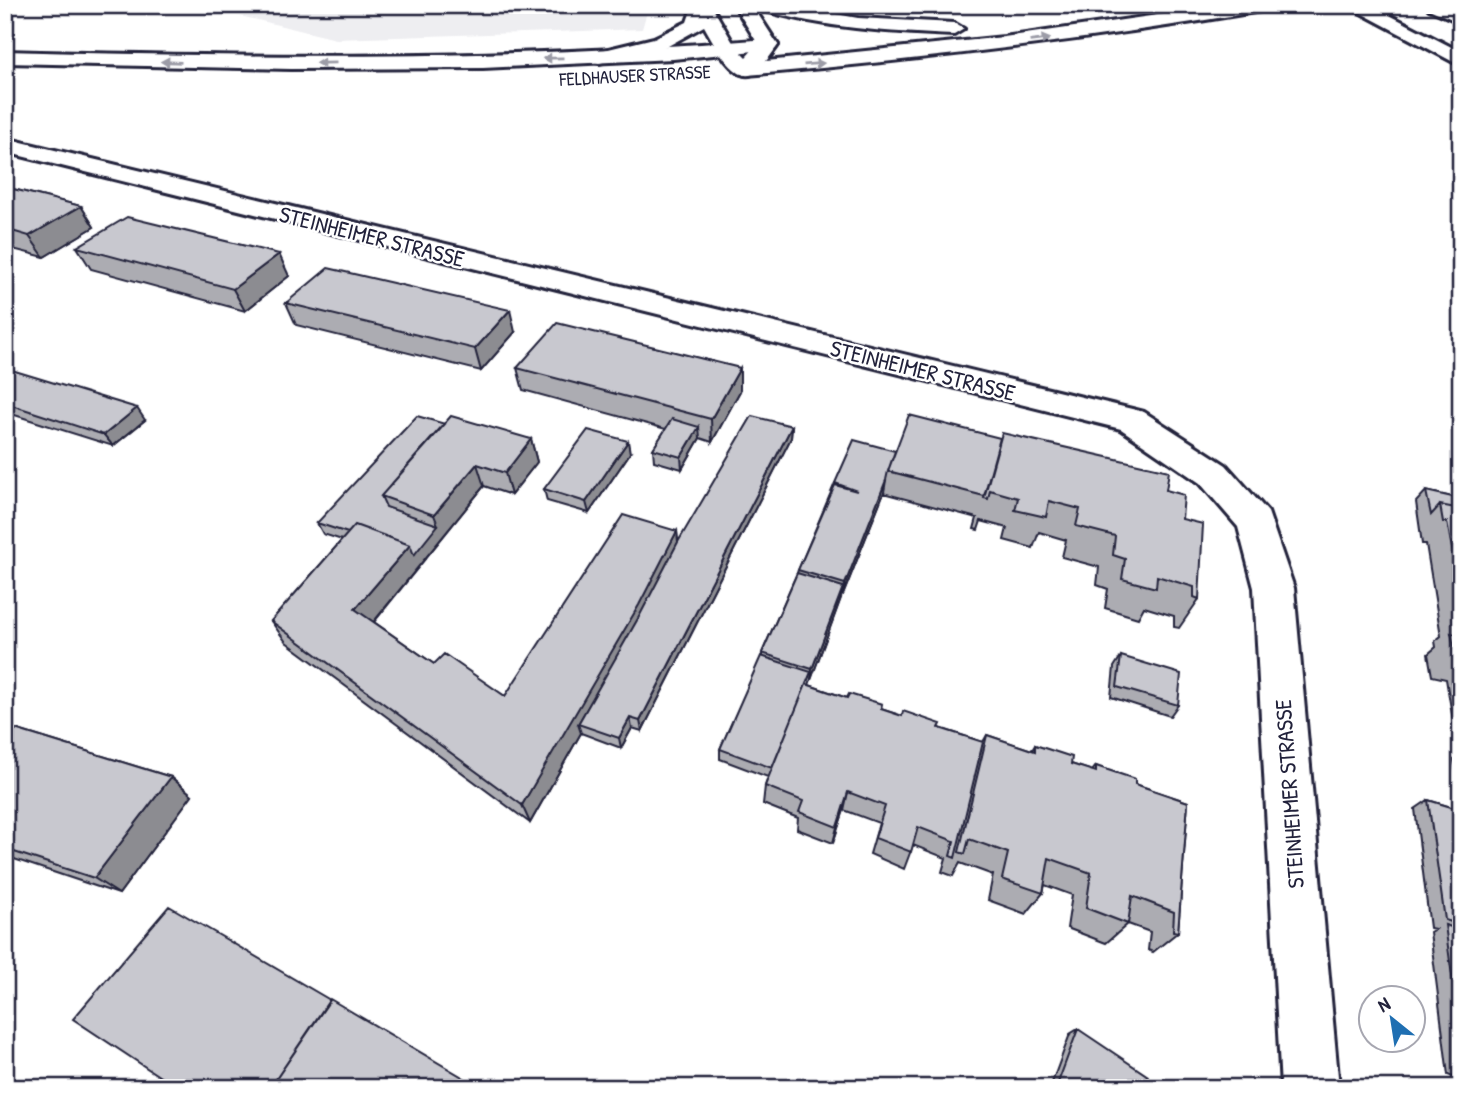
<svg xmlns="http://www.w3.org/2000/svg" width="1466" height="1093" font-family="'Patrick Hand',sans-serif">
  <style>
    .built { fill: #eeeef1 }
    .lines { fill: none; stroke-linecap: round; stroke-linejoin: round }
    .minor-casing { stroke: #22223b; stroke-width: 6 }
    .major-casing { stroke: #22223b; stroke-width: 6 }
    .highway-casing { stroke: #22223b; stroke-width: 6 }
    .minor { fill: #fff; fill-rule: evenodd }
    .major { fill: #fff; fill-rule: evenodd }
    .highway { fill: #fff; fill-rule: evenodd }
    .wall { fill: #acacb2; stroke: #22223b; stroke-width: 2 }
    .shaded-wall { fill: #8c8c91; stroke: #22223b; stroke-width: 2 }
    .building { fill: #c8c8cf; stroke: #22223b; stroke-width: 2 }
    .oneway { fill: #9c9ca7 }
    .labels { text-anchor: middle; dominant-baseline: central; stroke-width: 5; stroke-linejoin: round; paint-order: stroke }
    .far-street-label { font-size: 19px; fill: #22223b; stroke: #fff }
    .street-label { font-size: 23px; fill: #22223b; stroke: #fff }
  </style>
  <rect width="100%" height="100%" fill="#fff"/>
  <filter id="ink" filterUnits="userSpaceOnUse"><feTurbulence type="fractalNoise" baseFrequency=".0143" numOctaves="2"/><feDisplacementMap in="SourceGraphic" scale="14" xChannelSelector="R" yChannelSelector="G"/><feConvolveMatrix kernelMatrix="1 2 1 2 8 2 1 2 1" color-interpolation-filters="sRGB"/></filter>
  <g filter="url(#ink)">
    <path class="built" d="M201 5H649L642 29 336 39 199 6Z"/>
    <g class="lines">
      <defs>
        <path id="minor" d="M768 39 775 41 778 45 775 49 673 59 483 68 291 69 5 63V51C260 58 514 60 768 39Z
          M5 138 1132 409 1144 412 1226 465 1268 512 1294 588 1339 1088H1281L1254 588 1238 527 1200 483 1121 429 5 152Z"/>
        <path id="major" d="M1227 5H1270L1261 11C1090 40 919 60 746 75L739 73 736 69 739 65 746 63 1004 37Z"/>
        <path id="highway" d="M693 5H711L735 46 746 57 758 44 734 5H752L778 45C772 54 761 69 752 74 734 83 711 38 704 26L668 46 599 63 592 61 589 57 592 53 654 38 687 22Z
          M756 5H785L858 18 954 23 964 29 954 35C887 32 823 28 759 9Z
          M1346 5H1370L1461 52V66Z
          M1426 5H1451L1461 10V23L1429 9Z"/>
      </defs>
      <use href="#minor" class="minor-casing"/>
      <use href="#major" class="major-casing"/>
      <use href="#highway" class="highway-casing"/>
      <use href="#minor" class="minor"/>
      <use href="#major" class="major"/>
      <use href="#highway" class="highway"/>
    </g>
    <path class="wall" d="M5 187 81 206 94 227 44 257 5 247Z
      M77 247 289 276 245 311 91 269Z
      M286 303 515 332 481 371 296 325Z
      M5 368 145 420 113 446 5 412Z
      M517 368 740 391 712 442 700 438 682 469 654 461 653 449 666 429 523 390Z
      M445 424 531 439 537 462 511 495 484 486 374 622 434 664 505 696 677 531 678 541 792 426 791 438 642 731 632 728 621 748 581 733 530 823 286 642 271 621 342 540 323 534 317 523Z
      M895 451 1166 490 1182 519 1199 599 1179 628 1174 627V616L1144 607 1138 618 1105 608 1108 589 1097 585 1099 567 1062 557 1066 540 1039 532 1033 548 1004 540 1007 528 981 521 978 530 974 529 977 518 883 493 884 492 843 595H842L809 685 847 698 983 742 987 735 1032 750 1035 745 1071 764 1092 771 1096 766 1135 784 1188 802 1178 932 1153 952 1148 950 1150 932 1128 924 1106 943 1067 928 1072 895 1045 885 1043 893 1026 914 988 900 993 875 960 863 953 876 942 872 946 858 913 845 904 869 870 854 879 823 844 810 833 843 797 829 798 818 763 804 765 786 768 777 720 759V749L762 657V653L797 573 798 570 835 483Z
      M630 453 589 513 547 501 544 489Z
      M1426 491 1461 499V802L1454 760 1459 756 1446 679 1432 676 1428 654 1436 647 1435 641 1441 636 1426 544H1422L1416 502Z
      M1121 656 1178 705 1170 716 1111 697 1114 667Z
      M5 726 171 777 192 795 119 894 5 856Z
      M1428 800 1461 810V1080L1448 1075 1430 932 1435 929 1430 928 1415 809Z
      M1078 1029 1144 1088H1050L1070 1034Z"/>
    <path class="shaded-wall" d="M81 206 94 227 44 257 29 236Z
      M279 254 289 276 245 311 233 289Z
      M510 310 515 332 481 371 475 349Z
      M740 368V391L712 442 711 419Z
      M137 408 145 420 113 446 104 435Z
      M792 426 791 438 642 731 640 721Z
      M699 427 700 438 682 469 681 457Z
      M531 439 537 462 511 495 505 473Z
      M628 441 630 453 589 513 586 502Z
      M477 464 484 486 367 630 355 609 410 545 438 525 434 515Z
      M886 480 884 492 843 595 845 584Z
      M677 531 679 553 578 724 581 733 530 823 522 805Z
      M843 587 841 598 811 680 812 669Z
      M630 718 632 728 621 748 619 738Z
      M171 777 192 795 119 894 94 878Z
      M848 792 844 810 833 843 837 827Z"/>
    <path class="building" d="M5 187 81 206 29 236 5 229Z
      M127 217 279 254 233 289 77 247Z
      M328 268 510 310 475 349 286 303Z
      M557 323 740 368 711 419 517 368Z
      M5 368 137 408 104 435 5 403Z
      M909 415 1000 438 984 496 888 471Z
      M417 416 445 424 381 496 386 507 438 525 414 555 410 545 355 525 348 533 317 523Z
      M451 416 531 439 505 473 477 464 434 515 381 496Z
      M752 416 792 426 640 721 630 718 619 738 578 724 640 615 678 542Z
      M672 419 699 427 681 457 653 449Z
      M588 430 628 441 586 502 544 489Z
      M1002 433 1169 471 1166 490 1184 495 1182 519 1203 524 1199 599 1194 597V587L1157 576 1156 588 1122 579 1125 559 1113 555 1115 536 1076 526 1080 509 1049 501 1046 517 1015 510 1018 498 990 490 988 499 984 498Z
      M854 440 895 451 888 471 886 480 845 584 798 570 835 485 857 491 835 483Z
      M1426 491 1461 499V509L1440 505 1431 515Z
      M1440 505 1461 509V597L1447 522H1443Z
      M623 515 677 531 639 605 522 805 271 621 355 525 410 545 355 609 434 664 444 654 505 696Z
      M797 573 843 587 812 669 762 653Z
      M1458 620 1461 621V632Z
      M1451 633 1461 636V657L1456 655Z
      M761 656 811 672 772 768 720 749Z
      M1121 656 1181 674 1178 705 1117 687Z
      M806 684 847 698 849 694 882 704 881 709 902 716 903 711 941 724 939 728 983 742 955 858 950 856 954 841 918 827 911 852 875 838 885 806 848 792 837 827 799 812 803 801 765 786Z
      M5 726 171 777 94 878 5 849Z
      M987 735 1035 751V745L1072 757 1071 764 1096 772V766L1135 779V784L1188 802 1178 932 1173 931 1174 912 1132 896 1128 924 1086 908 1091 873 1049 858 1043 893 1002 879 1008 853 969 839 965 854 959 852Z
      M1428 800 1461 810V925L1445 920Z
      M169 906 330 1000 270 1088H177L73 1019Z
      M1445 925 1461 930V1041Z
      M330 999 481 1088H270Z
      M1078 1029 1148 1076 1144 1088H1056Z"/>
    <defs><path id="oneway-solid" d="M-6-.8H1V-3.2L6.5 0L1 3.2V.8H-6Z" transform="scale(1.75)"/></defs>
    <g class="oneway">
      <use href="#oneway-solid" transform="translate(1040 40) rotate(-7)"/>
      <use href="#oneway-solid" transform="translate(553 58) rotate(179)"/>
      <use href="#oneway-solid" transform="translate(171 62) rotate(-178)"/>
      <use href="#oneway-solid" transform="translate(326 63) rotate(179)"/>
      <use href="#oneway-solid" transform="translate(814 64) rotate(-5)"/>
    </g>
  </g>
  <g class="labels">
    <g class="far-street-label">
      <text transform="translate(635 75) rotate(-3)">FELDHAUSER STRASSE</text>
    </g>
    <g class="street-label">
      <text transform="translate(372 236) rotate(14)">STEINHEIMER STRASSE</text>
      <text transform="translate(923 370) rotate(14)">STEINHEIMER STRASSE</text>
      <text transform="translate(1289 794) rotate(-94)">STEINHEIMER STRASSE</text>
    </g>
  </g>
  <rect width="1466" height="1093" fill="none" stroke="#fff" stroke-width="28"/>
  <rect x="14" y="14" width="1438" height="1065" fill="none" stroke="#22223b" stroke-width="2.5" filter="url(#ink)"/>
  <g transform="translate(1392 1019) rotate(330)"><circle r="33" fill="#ffffff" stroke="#a7a7b1" stroke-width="2"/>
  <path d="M0-5L12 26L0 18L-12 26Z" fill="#1f6fb2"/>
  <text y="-10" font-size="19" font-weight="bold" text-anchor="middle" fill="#22223b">N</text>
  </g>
</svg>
